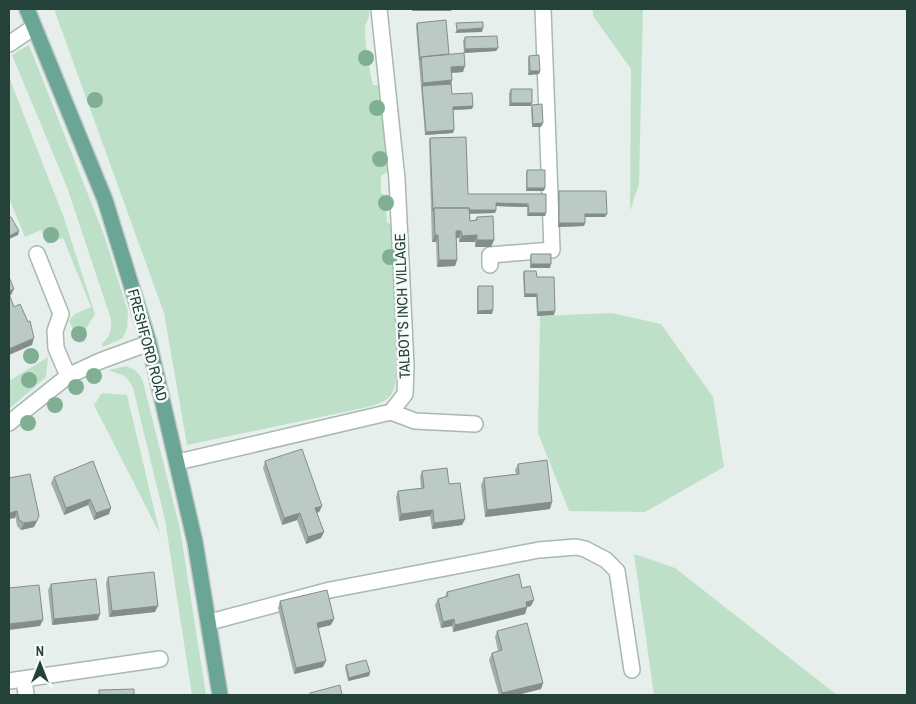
<svg xmlns="http://www.w3.org/2000/svg" width="916" height="704" font-family="'Archivo Narrow',sans-serif">
  <style>
    .green { fill: #bfe0c8 }
    .lines { fill: none; stroke-linecap: round; stroke-linejoin: round }
    .minor-casing { stroke: #a8b8b2; stroke-width: 18 }
    .major-casing { stroke: #c2cac8; stroke-width: 18 }
    .minor { stroke: #fff; stroke-width: 15 }
    .major { stroke: #6aa596; stroke-width: 15 }
    .tree { fill: #80af93 }
    .wall { fill: #a1aea9 }
    .shaded-wall { fill: #838d89 }
    .building { fill: #bbcac4; stroke: #838d89 }
    .labels { text-anchor: middle; dominant-baseline: central; stroke-width: 5; stroke-linejoin: round; paint-order: stroke }
    .street-label { font-size: 15px; fill: #24423a; stroke: #f7fbf9 }
  </style>
  <rect width="100%" height="100%" fill="#e6efeb"/>
  <path class="green" d="M54 9H369C371 20 364 22 365 31 365 49 369 67 373 85H380L386 132 388 171 381 176V193L390 198V207L386 209 387 222 392 226 397 372C394 396 392 400 368 407L187 445 164 313Z
    M593 9H643L639 184 630 211 631 69 593 16Z
    M29 45 104 235 128 312 127 328 123 338 103 347 102 344C110 336 112 330 111 319L67 187 12 55Z
    M9 77 64 218 95 314 84 332 85 341 79 343 69 321 75 314 91 307 63 238 47 244 41 230 25 237 9 198Z
    M612 313 661 324 713 397 724 467 645 512 569 511 538 433 540 316Z
    M48 357 46 377 9 409V381Z
    M126 366 135 370 142 378 180 529 206 695H192L165 520 133 388C125 371 123 377 109 370Z
    M102 393 127 395 160 534 94 405Z
    M634 554 675 568 837 695H654Z"/>
  <g class="lines">
    <defs>
      <path id="minor" d="M9 44 34 27
        M37 254 61 314 55 331 56 348 68 376
        M490 265V255L552 250 543 9
        M391 412 415 421 475 424
        M9 423 68 376 100 361 149 343
        M178 462 391 412 405 394 406 366 397 179 379 9
        M210 622 330 590 539 550 576 547 585 549 606 560 617 571 632 670
        M24 679 26 695
        M9 681 160 659"/>
      <path id="major" d="M27 9 105 200 149 343 195 542 220 695"/>
    </defs>
    <use href="#minor" class="minor-casing"/>
    <use href="#major" class="major-casing"/>
    <use href="#minor" class="minor"/>
    <use href="#major" class="major"/>
  </g>
  <g class="tree">
    <circle cx="366" cy="58" r="8"/>
    <circle cx="95" cy="100" r="8"/>
    <circle cx="377" cy="108" r="8"/>
    <circle cx="380" cy="159" r="8"/>
    <circle cx="386" cy="203" r="8"/>
    <circle cx="51" cy="235" r="8"/>
    <circle cx="390" cy="257" r="8"/>
    <circle cx="79" cy="334" r="8"/>
    <circle cx="31" cy="356" r="8"/>
    <circle cx="94" cy="376" r="8"/>
    <circle cx="29" cy="380" r="8"/>
    <circle cx="76" cy="387" r="8"/>
    <circle cx="55" cy="405" r="8"/>
    <circle cx="28" cy="423" r="8"/>
  </g>
  <path class="wall" d="M417 23 449 54 463 72 451 73 452 94 473 106 472 109 453 110 454 130 453 133 425 135 416 26Z
    M465 37 498 48 496 51 464 53 463 41Z
    M529 56 540 71 539 74 528 75V59Z
    M511 89 532 103 531 106H509V93Z
    M532 105 541 127H532L531 108Z
    M430 138 468 194H546V213L545 216H527V207L496 206V210L495 213 470 214V221L475 220 477 217 494 240 491 247H475V242H459V238H456L457 260 455 266 437 267 436 242H432L429 141Z
    M527 170 544 191H526V174Z
    M559 191 605 217H585V223L584 226 558 227V195Z
    M531 254 550 268H530V257Z
    M524 271 537 277 554 315 537 316 536 297H524L523 274Z
    M478 286 492 314H477V290Z
    M93 461 109 514 94 520 88 505 64 515 51 483 54 477Z
    M265 461 322 506 319 512 317 513 321 538 306 544 297 520 282 525 263 468Z
    M518 464 550 509 485 517 481 485 484 478 516 474 515 470Z
    M422 471 449 484 465 519 462 525 432 529 430 516 399 521 396 497 398 491 421 488 420 477Z
    M9 478 39 515 34 527 21 530 17 526Z
    M108 577 155 612 109 617 106 583Z
    M51 584 98 620 52 625 48 590Z
    M522 588 531 606 527 607 525 614 453 632 452 626 441 628 435 605 438 599 445 597 447 592Z
    M280 601 331 625 318 628 323 667 294 674 278 608Z
    M497 631 543 683 541 689 517 695H499L489 660 492 653 498 651 495 637Z
    M346 665 370 672 369 676 348 681 345 668Z"/>
  <path class="shaded-wall" d="M413 9H452L451 11H412Z
    M483 28 482 32 455 33 457 30Z
    M498 48 496 51 464 53 465 49Z
    M465 66 463 72 449 73 451 67Z
    M530 71H540L539 74 528 75Z
    M452 80 450 87 422 86 423 83Z
    M511 103H532L531 106H509Z
    M473 106 472 109 452 110 453 107Z
    M543 123 541 127H532L533 124Z
    M454 130 453 133 425 135 426 132Z
    M527 188H545L544 191H526Z
    M496 203 528 204 527 207 495 206Z
    M496 210 495 213 434 214V211Z
    M529 213H546L545 216H527Z
    M585 214H607L605 217H584Z
    M559 223H585L584 226 558 227Z
    M19 231 18 235 9 239V236Z
    M456 231H461L459 238H454Z
    M435 235H438L436 242H432Z
    M477 235 475 242H459L462 236Z
    M477 240H494L491 247H475Z
    M439 260H457L455 266 437 267Z
    M531 264H551L550 268H530Z
    M14 289 11 295 9 296V291Z
    M525 294H537L536 297H524Z
    M493 310 492 314H477L478 311Z
    M555 311 554 315 537 316 538 312Z
    M34 338 32 345 9 355V349Z
    M90 499 88 505 64 515 66 508Z
    M552 502 550 509 485 517 487 510Z
    M322 506 319 512 313 514 315 508Z
    M111 508 109 514 94 520 96 513Z
    M433 510 430 516 399 521 401 514Z
    M17 511 15 518 9 519V513Z
    M300 513 297 520 282 525 284 518Z
    M465 519 462 525 432 529 434 523Z
    M37 521 34 527 21 530 24 523Z
    M324 532 321 538 306 544 308 537Z
    M534 600 531 606 527 607 525 614 453 632 455 625Z
    M158 606 155 612 109 617 112 611Z
    M100 614 98 620 52 625 54 619Z
    M334 619 331 625 314 629 317 623Z
    M454 619 452 626 441 628 443 622Z
    M43 620 40 626 9 630V624Z
    M326 661 323 667 294 674 296 668Z
    M370 672 369 676 348 681 349 678Z
    M543 683 541 689 517 695H502V693Z"/>
  <path class="building" d="M446 20 449 54 421 57 420 60 417 23Z
    M483 22V28L457 30 456 23Z
    M497 36 498 48 465 49V37Z
    M464 53 465 66 451 67 452 80 423 83 421 57Z
    M539 55 540 71H530L529 56Z
    M451 84 452 94 472 93 473 106 453 107 454 130 426 132 422 86Z
    M511 89H532V103H511Z
    M542 104 543 123 533 124 532 105Z
    M466 137 468 194H546V213H529L528 204 496 203V210H470L469 208H434L433 211 430 138Z
    M527 170H545V188H527Z
    M559 191H606L607 214H585V223H559Z
    M434 208H469L470 221 477 220V217L493 216 494 240H477V235L462 236 461 231H456L457 260H439L438 235H435Z
    M11 217 19 231 9 236V218Z
    M531 254H551V264H531Z
    M524 271H536L537 277H554L555 311 538 312 537 294H525Z
    M9 277 14 289 9 291Z
    M478 286H493V310L478 311Z
    M9 294 14 307 20 304 28 322 30 321 34 338 9 349Z
    M302 449 322 506 315 508 324 532 308 537 300 513 284 518 265 461Z
    M547 460 552 502 487 510 484 478 519 474 518 464Z
    M93 461 111 508 96 513 90 499 66 508 54 477Z
    M447 468 449 484 460 483 465 519 434 523 433 510 401 514 398 491 424 488 422 471Z
    M30 474 39 515 37 521 24 523 19 520 17 511 9 513V478Z
    M154 572 158 606 112 611 108 577Z
    M519 574 522 588 530 586 534 600 526 602 527 607 455 625 454 619 443 622 438 599 448 596 447 592Z
    M96 579 100 614 54 619 51 584Z
    M39 585 43 620 9 624V588Z
    M327 590 334 619 317 623 326 661 296 668 280 601Z
    M527 623 543 683 502 693 492 653 502 650 497 631Z
    M366 660 370 672 349 678 346 665Z
    M340 685 342 695H310V693Z
    M134 689V695H99V690Z"/>
  <g class="labels">
    <g class="street-label">
      <text transform="translate(402 306) rotate(-92)">TALBOT'S INCH VILLAGE</text>
      <text transform="translate(148 345) rotate(75)">FRESHFORD ROAD</text>
    </g>
  </g>
  <rect width="916" height="704" fill="none" stroke="#24423a" stroke-width="20"/>
  <g transform="translate(40 664)" stroke="#f7fbf9" stroke-width="4" paint-order="stroke">
  <path d="M0-4L9 19L0 12L-9 19Z" fill="#24423a"/>
  <text y="-8" font-size="14" font-weight="bold" text-anchor="middle" fill="#24423a">N</text>
  </g>
</svg>
